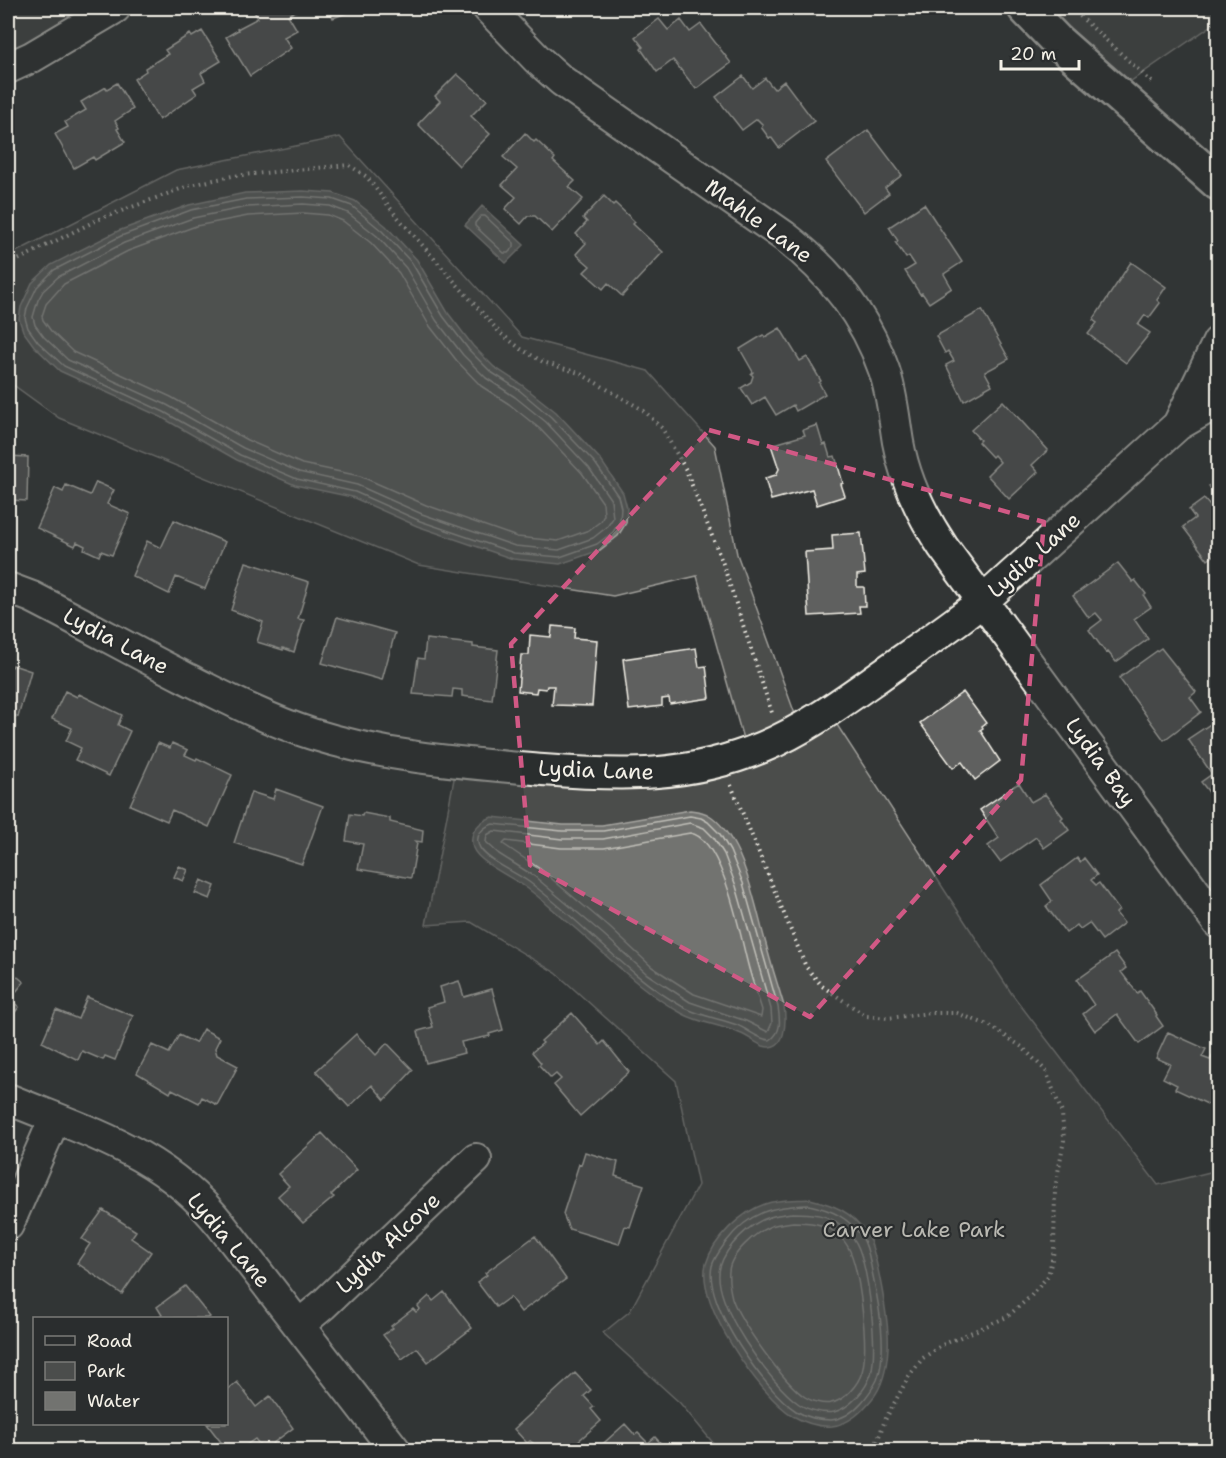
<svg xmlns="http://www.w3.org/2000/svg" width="1226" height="1458" font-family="'Shantell Sans',sans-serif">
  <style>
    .green { fill: #4b4d4c; stroke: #a09f9a; stroke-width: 1.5 }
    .water { fill: #727370; stroke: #a6a5a0; stroke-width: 1.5 }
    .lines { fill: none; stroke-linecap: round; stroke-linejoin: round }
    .shore { stroke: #c0bfb8; stroke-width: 1.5 }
    .building { fill: #5f605f; stroke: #f4f1e8; stroke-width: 1.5 }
    .street-casing { stroke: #f4f1e8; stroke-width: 34 }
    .secondary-casing { stroke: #f4f1e8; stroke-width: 38 }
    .path { stroke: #f4f1e8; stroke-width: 4; stroke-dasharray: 1.5 4.5; stroke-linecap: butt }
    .street { stroke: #2a2d2e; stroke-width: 30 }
    .secondary { stroke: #2a2d2e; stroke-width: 33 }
    .marked { fill: none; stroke: #d15985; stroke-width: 4.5; stroke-dasharray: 12 8; stroke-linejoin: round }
    .labels { text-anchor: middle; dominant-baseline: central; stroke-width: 4.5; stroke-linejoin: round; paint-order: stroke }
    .street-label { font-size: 22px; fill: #f4f1e8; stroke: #2a2d2e }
    .park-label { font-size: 22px; fill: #b9b8b1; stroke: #2a2d2e }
  </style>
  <rect width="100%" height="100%" fill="#323535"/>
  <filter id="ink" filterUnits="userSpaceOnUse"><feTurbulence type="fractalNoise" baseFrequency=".0167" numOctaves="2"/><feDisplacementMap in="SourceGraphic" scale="12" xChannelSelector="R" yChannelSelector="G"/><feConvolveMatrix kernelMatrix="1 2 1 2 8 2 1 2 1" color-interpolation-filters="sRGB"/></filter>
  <g filter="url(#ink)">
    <path class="green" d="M8 8H115L8 68Z
      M1025 8H1218V21L1115 92Z
      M340 137 522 337 648 371 715 446 737 554 800 728 828 711 1012 994 1158 1185 1218 1170V1450H719L680 1403 603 1333 630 1311 698 1185 676 1081 556 973 471 922 426 925 457 763 603 775 747 753 697 576 613 596 419 565 59 418 8 381V256L176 170Z"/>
    <path class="water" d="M303 191 333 193 355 201 386 226 417 260 448 313 473 346 494 367 522 385 556 412 600 459 623 493 627 508 626 523 618 536 600 550 560 564 513 559 417 526 352 497 295 485 237 460 161 417 60 371 34 346 23 331 19 319 21 307 32 283 51 265 118 231 189 205 245 193Z
      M482 206 524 245 506 263 465 225Z
      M690 810C698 811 706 812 712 817 745 842 755 906 766 944 771 965 778 985 784 1006 786 1020 787 1053 763 1046 755 1043 748 1036 739 1033 721 1025 700 1023 683 1014 640 991 606 954 569 923 554 911 540 897 524 886 511 877 478 862 473 848 468 832 479 822 492 817L563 825H602Z
      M810 1199C834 1205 851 1211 866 1233 877 1249 890 1328 888 1348 887 1366 884 1385 872 1399 862 1411 850 1424 832 1426 819 1427 805 1423 793 1416 760 1396 695 1303 706 1264 713 1239 741 1212 765 1204 778 1199 796 1200 810 1199Z"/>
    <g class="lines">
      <path class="shore" d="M303 197 332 199 352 206 382 231 412 263 443 316 469 350 491 372 519 390 551 417 595 463 618 496 621 508 620 521 613 532 597 544 560 557 514 553 420 521 355 492 297 479 240 455 164 412 64 366 38 342 28 328 25 318 27 308 37 287 54 270 121 236 191 210 246 199Z
        M303 204 330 206 348 213 377 236 406 268 436 320 463 355 486 378 515 397 546 422 589 468 611 500 613 518 607 527 593 538 559 550 515 546 422 514 357 485 299 472 243 448 167 405 68 360 44 337 35 325 33 317 38 300 43 291 58 277 124 243 193 218 247 207Z
        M303 213 328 215 343 221 371 243 399 273 429 325 457 361 481 386 509 404 540 429 582 473 603 503 604 515 601 521 589 530 558 541 517 537 426 505 360 476 302 464 247 440 171 397 73 352 51 331 43 320 42 316 46 304 64 284 128 251 196 226 248 216Z
        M481 216H485L514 243V247L508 253H504L475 226V223Z
        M690 816 701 818 708 822 720 834 730 851 743 883 778 1007C780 1020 782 1032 770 1040 759 1040 749 1030 737 1025 721 1019 701 1016 685 1008 626 976 583 921 529 882 515 872 488 861 480 848 473 836 483 827 493 824L562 831H603Z
        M690 823 704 828 714 838 724 854 736 886 771 1009 772 1023 768 1032 746 1021 690 1002 647 974 603 934 534 876 499 854 486 842 487 835 494 831 562 839H603Z
        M690 833C722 837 740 934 747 961 751 978 757 994 762 1010L761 1017 694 994 652 967 609 927 540 869 503 844 506 841 561 848H604Z
        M809 1205C832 1210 848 1217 862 1237 869 1248 870 1263 873 1276 879 1305 888 1352 877 1380 873 1388 868 1395 862 1402 854 1411 843 1419 831 1420 819 1420 806 1417 796 1411 765 1391 703 1304 712 1266 714 1258 721 1249 726 1242 749 1212 772 1206 809 1205Z
        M792 1213C811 1213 829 1214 843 1227 850 1233 856 1241 859 1249 869 1276 878 1347 871 1374 866 1390 850 1408 834 1412 823 1414 808 1410 799 1404 771 1385 710 1302 720 1267 726 1246 750 1223 770 1217 777 1215 785 1214 792 1213Z
        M793 1222C809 1222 823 1223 836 1233 841 1237 847 1244 850 1251 860 1274 869 1348 862 1372 858 1385 844 1401 831 1403 823 1405 811 1401 805 1397 784 1383 740 1322 732 1298 730 1290 728 1280 729 1271 730 1254 756 1232 771 1226 777 1224 786 1223 793 1222Z"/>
    </g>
    <path class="building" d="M252 8H301L288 15 297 30 284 37 291 48 250 76 226 37 238 30 237 29 258 18Z
      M329 8H360L333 18Z
      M659 19 668 30 681 20 690 32 701 24 731 63 696 89 673 60 657 72 641 49 643 47 635 37Z
      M202 31 221 61 201 73 205 81 193 88 197 94 159 120 134 79 146 71 145 68 168 54 165 50 190 34 192 37Z
      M457 74 487 100 471 116 490 134 459 166 418 124 440 101 435 96Z
      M743 76 752 88 765 78 774 89 784 81 814 121 779 148 771 137 769 138 761 127 763 125 757 119 742 130 716 97Z
      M117 83 133 109 115 121 119 128 117 129 125 142 95 160 93 157 74 168 55 134 68 127 65 122 86 110 81 102 106 87 107 89Z
      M868 130 902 175 885 188 889 193 864 212 826 162Z
      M525 133 534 142 536 140 555 158 553 161 575 181 569 187 583 199 552 232 535 216H528L521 224 505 209 516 197 502 185 517 169 503 157Z
      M604 196 613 205 615 203 635 222 633 224 663 252 622 296 608 283 603 289 584 272 590 266 576 254 586 243 576 234 587 222 583 218Z
      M924 204 962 262 944 274 952 288 929 303 922 293 920 294 905 271 915 265 909 256 906 258 895 242 898 241 889 227Z
      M1131 262 1166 287 1157 300 1160 303 1149 318 1145 315 1138 325 1150 333 1126 363 1088 334 1097 323 1093 320Z
      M982 310 1009 359 985 372 992 385 964 401 946 365 954 361 948 351 945 353 936 336Z
      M780 328 800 361 807 357 821 381 819 383 825 394 796 411 793 405 776 415 765 397 752 405 741 388 751 382 753 376 751 374 753 372 740 349 763 335 765 337Z
      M1003 401 1048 450 1032 465 1038 472 1009 499 987 475 1000 462 994 455 992 457 978 442 980 440 971 430Z
      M817 425 823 445 826 444 830 457 835 456 843 483 841 484 845 496 817 505 812 489 771 500 765 478 776 475 779 469 771 445 805 435 803 430Z
      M8 456 28 457 27 501 10 500V509H8Z
      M1218 479V499L1209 486Z
      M96 482 114 490 107 504 130 514 112 555 101 551 99 556 84 549 85 546 77 542 75 546 37 528 55 488 63 492 66 485 90 495Z
      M1204 499 1210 506 1218 500V552L1208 560 1183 527 1195 518 1189 510Z
      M174 520 225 542 205 589 176 577 169 594 132 576 147 541 161 548Z
      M861 533 865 574 857 575V587H864L865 606H859L860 613 809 616 805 552 833 550 832 535Z
      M246 562 309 582 298 619 304 620 294 652 283 648V650L257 642 263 622 231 610Z
      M1118 563 1133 582 1135 580 1146 594 1144 596 1151 607 1134 619 1148 639 1116 662 1108 652 1106 653 1089 630 1102 620 1096 613 1089 618 1073 596Z
      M337 617 395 633 382 680 322 663Z
      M552 626 575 628 574 638 597 640 592 706 552 705 554 686H547L546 689 537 688 536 693 518 691 521 655H529L530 635 551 637Z
      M426 639 473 644V647L498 650 492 700 462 696V690L453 689 452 697 413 694 418 658 424 659Z
      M696 648 699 667 706 666 710 698 670 704 669 698 662 699V706L629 710 623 659Z
      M1161 648 1196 692 1190 697 1201 712 1164 740 1119 678Z
      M13 665 31 671 18 717 8 714V666L12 667Z
      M65 691 77 697 79 694 122 715 118 725 130 731 109 776 75 760 81 748 66 741 72 728 52 719Z
      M963 692 986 723 982 726 983 728 980 730 1000 761 975 780 962 762 953 768 920 723Z
      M1218 719V804L1201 782 1212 774 1188 739Z
      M158 743 170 748 172 743 188 750 185 755 196 760 197 758 232 775 209 827 172 810 167 821 130 805Z
      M1019 783 1031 802 1045 794 1063 817 1061 819 1069 830 1044 848 1036 837 1000 862 988 846 999 838 980 810Z
      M276 789 323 806 302 864 234 843 251 792 273 799Z
      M363 813 390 818V822L423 830 422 842 415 841 417 843 411 878 358 869 363 844 346 841 350 814 362 816Z
      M1077 858 1080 862 1084 858 1097 875 1091 880 1096 885 1099 883 1119 910 1116 913 1124 923 1102 940 1089 923 1080 929 1077 925 1066 933 1046 906 1052 901 1041 885Z
      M179 866 188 870 183 881 174 877Z
      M201 880 215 886 210 899 195 893Z
      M1115 953 1126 968 1121 972 1137 993 1140 991 1157 1015 1156 1016 1163 1026 1139 1044 1117 1014 1095 1031 1083 1014 1094 1005 1077 980Z
      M8 969 24 982 10 999 19 1007 8 1021Z
      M459 981 464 997 492 989 503 1030 489 1034 490 1036 461 1042 464 1053 426 1063 418 1031 433 1027 427 1007 444 1002 440 987Z
      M87 997 133 1016 115 1060 105 1056 103 1060 82 1051 78 1060 42 1042 56 1010 78 1019Z
      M572 1013 600 1045 604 1041 629 1072 580 1116 554 1085 561 1079 556 1074 551 1078 539 1065 541 1063 532 1052 543 1043 541 1041Z
      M203 1029 220 1038 215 1048 217 1055 238 1066 217 1105 202 1097 199 1103 172 1089 170 1093 137 1073 152 1045 169 1053 179 1035 195 1043Z
      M1168 1032 1206 1049 1202 1057 1210 1060 1213 1055 1218 1057V1109L1175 1089 1177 1085 1163 1078 1170 1064 1156 1058Z
      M356 1034 376 1055 387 1043 413 1070 385 1100 372 1085 349 1107 316 1071Z
      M322 1133 357 1170 331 1195 334 1197 303 1223 278 1196 289 1186 278 1174Z
      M585 1152 618 1162 615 1176 644 1185 630 1227 625 1226 619 1244 569 1229 563 1214 579 1164 581 1165Z
      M103 1210 136 1231 131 1238 151 1252 122 1294 77 1263 90 1244 82 1239Z
      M535 1236 566 1279 521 1312 510 1297 496 1307 477 1282 487 1275 485 1273Z
      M185 1286 210 1317 208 1318H158L162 1315 157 1307Z
      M444 1292 472 1328 428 1362 417 1348 402 1359 383 1335 393 1328 391 1326 413 1309 416 1312 420 1309 418 1306 429 1296 433 1301Z
      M575 1373 591 1390 584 1396 594 1407 591 1409 601 1421 568 1450H525L533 1443 530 1441 527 1443 514 1429Z
      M237 1382 256 1407 270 1396 293 1428 264 1450 255 1439 239 1450H227L207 1424H226V1391Z
      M625 1424 635 1435 638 1433 648 1443 655 1437 667 1450H596Z"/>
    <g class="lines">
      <defs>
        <path id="street" d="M488 8 537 59 562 81 784 236C830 271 865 315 884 370 892 393 894 418 898 442 905 481 921 514 943 547L1218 923
          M8 68 32 57 115 8
          M1178 425 1218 342
          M8 588 32 597C83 623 133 651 184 677 226 698 268 720 312 734 388 758 465 763 543 770 621 776 688 778 763 747 804 730 841 703 878 677 913 652 949 628 983 601L1178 425 1218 402
          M8 1099C90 1133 163 1152 221 1225L395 1450
          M8 1225 55 1118
          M299 1325 323 1305 476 1159"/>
        <path id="secondary" d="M1025 8 1056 40 1218 183"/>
      </defs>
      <use href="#street" class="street-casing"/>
      <use href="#secondary" class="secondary-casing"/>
      <path class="path" d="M1071 8 1153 83
        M8 265 97 220 191 185 232 176 349 165 367 177 394 213 500 333 521 349 543 362 579 373 643 410 662 428 686 470 723 564 772 713
        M731 785 806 967 822 986 866 1016 889 1018 931 1013H957L990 1026 1022 1047 1046 1071 1062 1113 1064 1140 1055 1189 1054 1251 1048 1276 1031 1296 1007 1317 942 1345 923 1358 909 1376 885 1420 874 1450"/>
      <use href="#street" class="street"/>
      <use href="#secondary" class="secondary"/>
    </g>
  </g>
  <path d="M0 0H1226V1458H0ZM709 430 1044 522 1021 780 810 1017 530 865 511 644Z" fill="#323535" fill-opacity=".55" fill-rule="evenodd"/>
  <path class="marked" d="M709 430 1044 522 1021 780 810 1017 530 865 511 644Z"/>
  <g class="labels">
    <g class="street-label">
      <text transform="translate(759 221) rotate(36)">Mahle Lane</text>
      <text transform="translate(1034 555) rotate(-42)">Lydia Lane</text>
      <text transform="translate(116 641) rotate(28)">Lydia Lane</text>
      <text transform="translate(1101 762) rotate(54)">Lydia Bay</text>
      <text transform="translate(596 770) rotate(2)">Lydia Lane</text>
      <text transform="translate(229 1240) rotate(50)">Lydia Lane</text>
      <text transform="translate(388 1243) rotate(-44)">Lydia Alcove</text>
    </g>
    <g class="park-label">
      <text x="914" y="1229">Carver Lake Park</text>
    </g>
  </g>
  <rect width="1226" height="1458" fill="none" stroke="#2a2d2e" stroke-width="30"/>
  <rect x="15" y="15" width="1196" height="1428" fill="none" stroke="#f4f1e8" stroke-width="2" filter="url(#ink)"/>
  <rect x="33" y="1317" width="195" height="108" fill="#2a2d2e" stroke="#7b7b78" stroke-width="1.5"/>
  <rect x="45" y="1336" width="30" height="9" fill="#2a2d2e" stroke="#7b7b78" stroke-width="1.5"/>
  <text x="87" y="1347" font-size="18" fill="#f4f1e8">Road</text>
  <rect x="45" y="1362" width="30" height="18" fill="#4b4d4c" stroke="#7b7b78" stroke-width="1.5"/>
  <text x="87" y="1377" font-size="18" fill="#f4f1e8">Park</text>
  <rect x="45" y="1392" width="30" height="18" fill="#727370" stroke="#7b7b78" stroke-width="1.5"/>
  <text x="87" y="1407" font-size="18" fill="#f4f1e8">Water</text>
  <path d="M1001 60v9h78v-9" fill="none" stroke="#f4f1e8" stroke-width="3"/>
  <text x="1010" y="60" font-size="18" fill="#f4f1e8" stroke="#2a2d2e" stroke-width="4.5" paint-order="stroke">20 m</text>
</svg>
